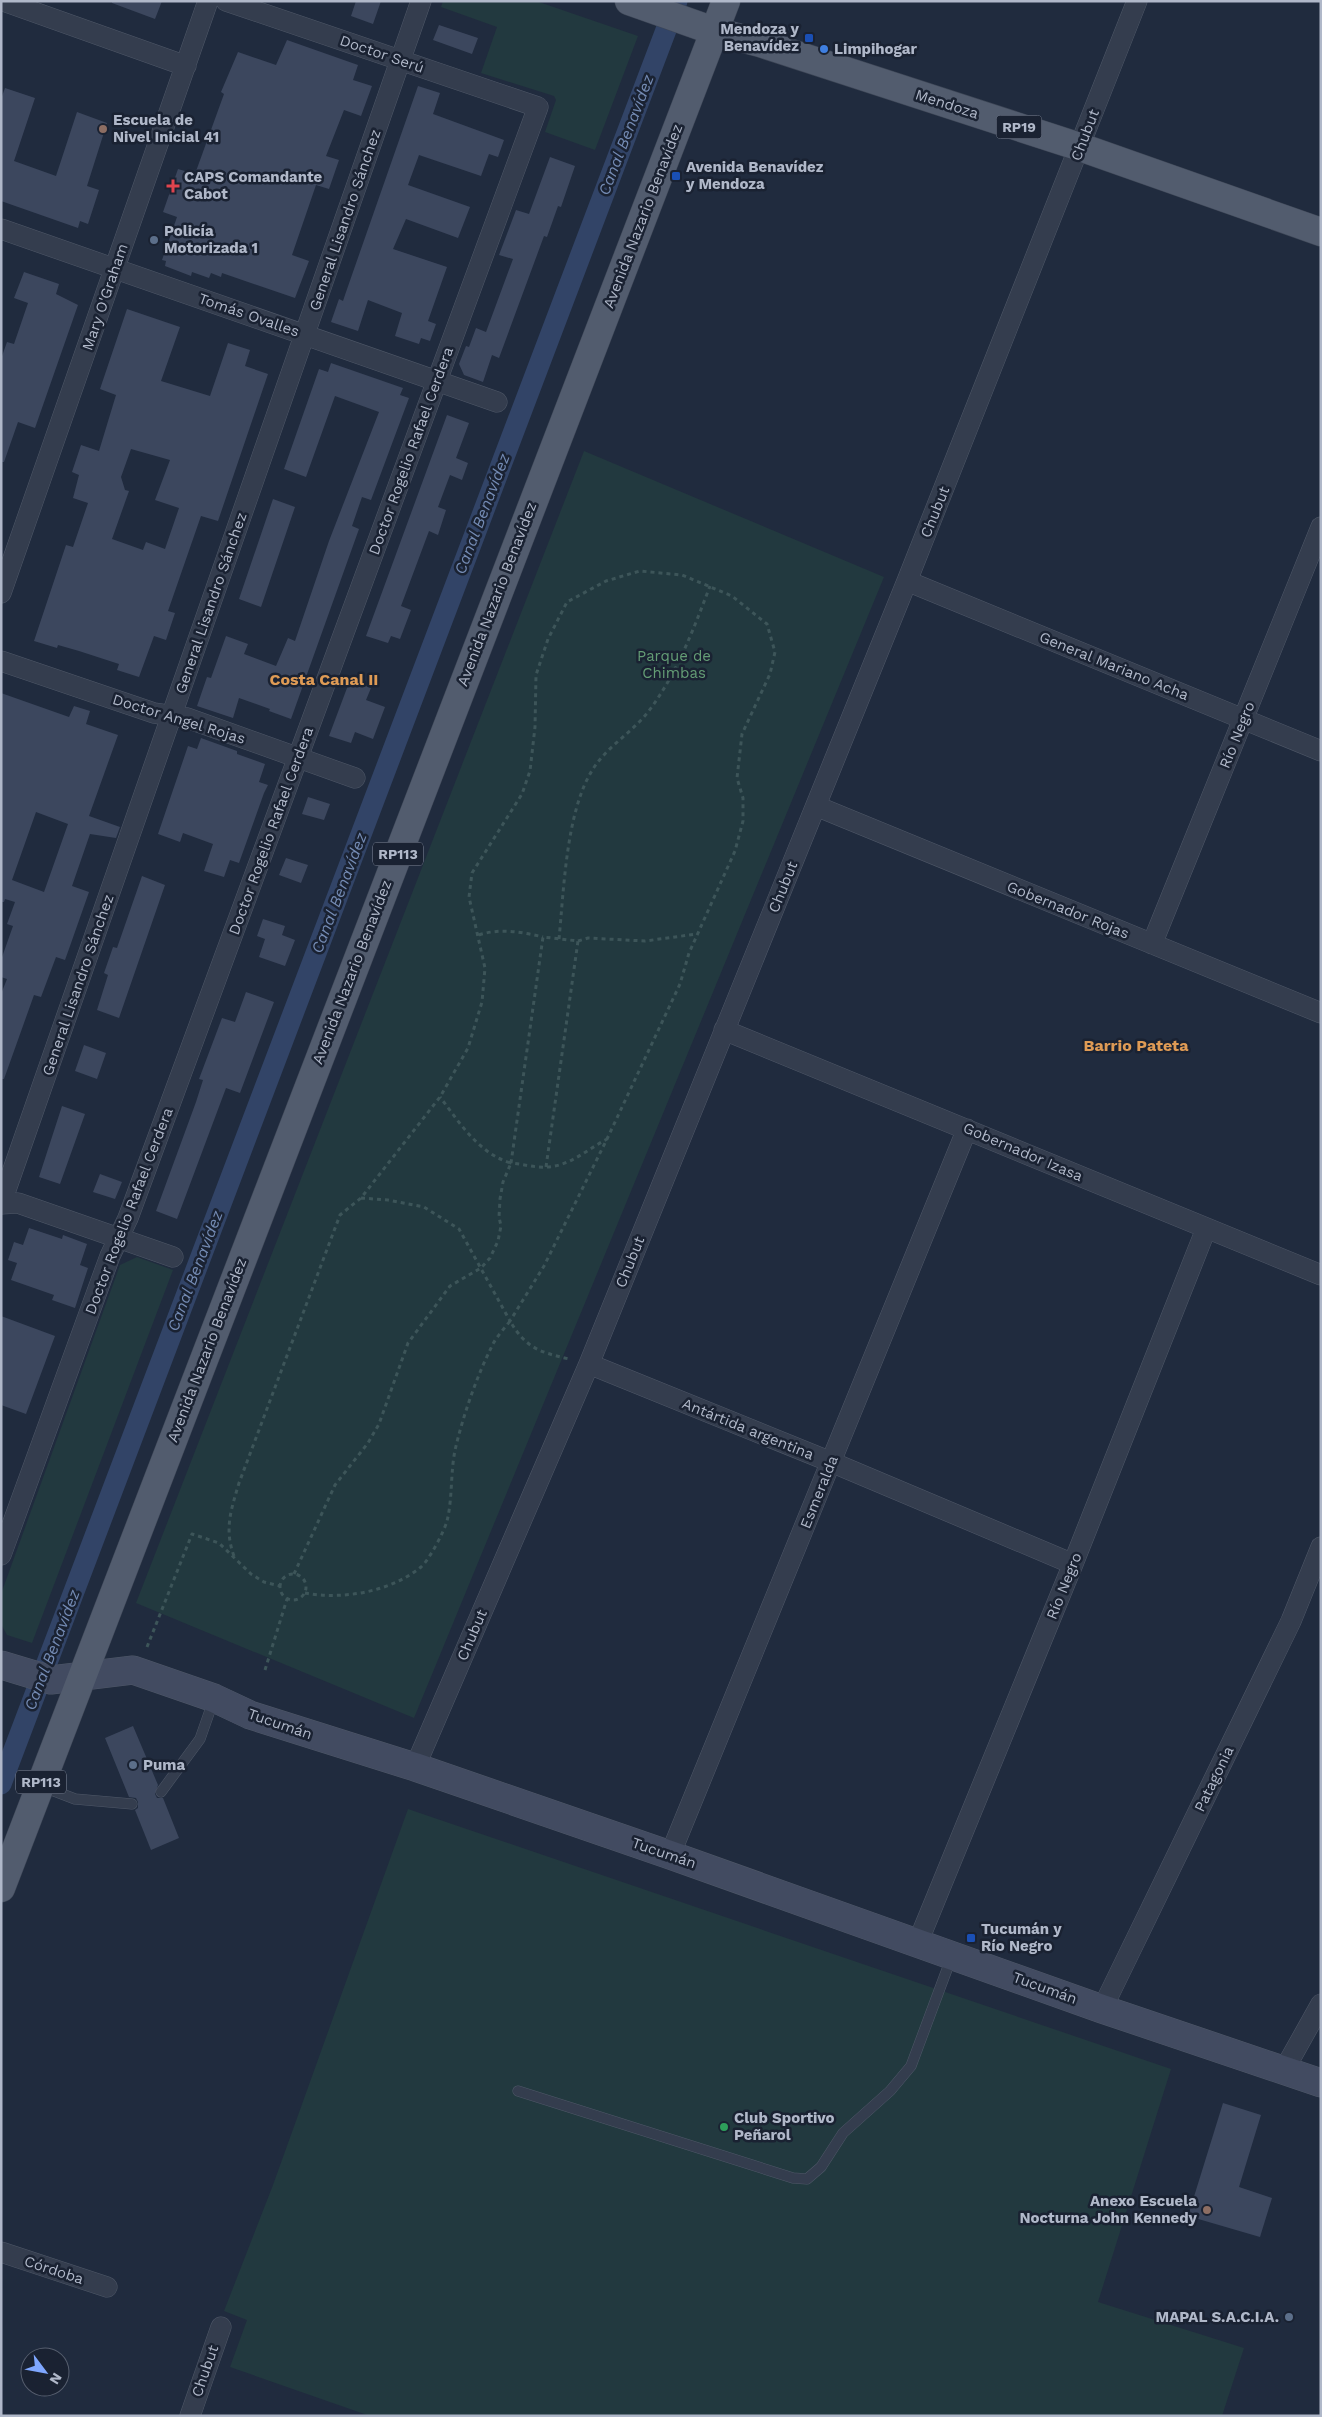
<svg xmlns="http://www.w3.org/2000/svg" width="1322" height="2417" font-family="'Work Sans',sans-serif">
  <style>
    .green { fill: #22393f }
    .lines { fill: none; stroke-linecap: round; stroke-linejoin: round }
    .canal { stroke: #324467; stroke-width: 21 }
    .building { fill: #3c475e; fill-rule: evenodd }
    .lane-casing { stroke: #4f5868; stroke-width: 11 }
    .street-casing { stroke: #4f5868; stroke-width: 21 }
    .secondary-casing { stroke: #4f5868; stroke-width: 29 }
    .primary-casing { stroke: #3d4656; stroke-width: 29 }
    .path { stroke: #3d5559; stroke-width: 3; stroke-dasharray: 4 4; stroke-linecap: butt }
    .lane { stroke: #343d4e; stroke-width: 10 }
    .street { stroke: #343d4e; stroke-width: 20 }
    .secondary { stroke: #424b61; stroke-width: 28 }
    .primary { stroke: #525c6e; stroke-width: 28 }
    .transit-dot { fill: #1a4fb4; stroke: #1a2232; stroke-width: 2 }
    .shop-dot { fill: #3f7fe0; stroke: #1a2232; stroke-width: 2 }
    .education-dot { fill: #8d6e63; stroke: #1a2232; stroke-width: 2 }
    .health-dot { fill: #e0444e; stroke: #1a2232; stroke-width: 2 }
    .service-dot { fill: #5c6f8a; stroke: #1a2232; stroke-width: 2 }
    .leisure-dot { fill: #2e9e5b; stroke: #1a2232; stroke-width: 2 }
    .labels { text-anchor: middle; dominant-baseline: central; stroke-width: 5; stroke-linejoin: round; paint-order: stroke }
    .shield { fill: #1a2232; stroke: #838b9c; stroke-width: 1 }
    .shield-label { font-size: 14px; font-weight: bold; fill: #b0b8c9 }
    .poi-label { font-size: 15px; font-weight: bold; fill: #b0b8c9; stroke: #1a2232; text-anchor: start }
    .street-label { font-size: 15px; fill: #b0b8c9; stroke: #1a2232 }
    .park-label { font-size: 15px; fill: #649d75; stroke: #1a2232 }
    .water-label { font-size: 16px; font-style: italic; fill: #748bb4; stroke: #1a2232 }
    .neighbourhood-label { font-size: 16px; font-weight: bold; fill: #df9b55; stroke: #1a2232 }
  </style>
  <rect width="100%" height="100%" fill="#202b3e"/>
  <path class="green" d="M443 1H536L638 36 595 150 545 132 556 100 554 96 481 73 497 27 441 7Z
    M584 451 884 577 414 1718 136 1603Z
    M137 1257 173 1270 32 1643 7 1635 1 1624V1594L120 1265Z
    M408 1809 1171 2069 1098 2302 1244 2348 1222 2416H370L230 2367 247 2320 224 2311 273 2185Z"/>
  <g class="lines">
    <path class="canal" d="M1 1784 677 1"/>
  </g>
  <path class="building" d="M112 1H162L155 19 112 3Z
    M356 1H381L373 24 351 16Z
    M439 25 478 38 472 54 433 40Z
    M287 40 358 65 353 80 372 86 361 116 344 110 326 156 339 160 329 189 316 185 292 255 309 261 295 298 222 273 221 277 211 273 209 278 192 272 191 276 165 266 166 261 162 260 177 217 163 212 178 169 195 174 224 94 221 92 238 52 276 65Z
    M418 86 440 93 433 114 504 140 498 157 489 154 481 176 419 155 408 185 470 207 458 238 406 219 393 249 447 267 428 321 436 324 430 341 421 338 419 344 395 336 402 313 368 300 358 331 331 322 339 299 343 301 346 292Z
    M5 88 35 98 14 161 56 176 77 112 107 123 87 186 99 190 88 224 80 221 78 228 1 201V99Z
    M550 157 575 166 561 207 558 206 547 237 544 236 499 358 492 355 483 382 464 375 459 364 466 346 469 347 476 328 486 332 513 259 499 255 516 210 529 214Z
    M24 272 59 284 56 294 78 305 35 428 18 422 4 462H1V359L7 342 14 344 28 303 14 298Z
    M127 309 180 327 161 381 210 396 228 343 250 350 245 366 268 374 218 521 201 516 168 611 175 613 166 640 154 636 139 677 117 670 119 664 79 651 58 645 57 648 34 641 66 545 73 547 88 503 73 498 79 475 72 472 81 445 99 451 116 395 100 389ZM131 449 170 460 155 500 179 508 165 549 146 542 143 550 112 539 129 491 125 490 121 477Z
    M331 363 403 388 400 395 409 398 371 500 362 497 352 526 359 529 291 719 269 711 270 709 239 698 233 718 197 706 207 677 211 678 226 636 248 644 244 654 276 666 288 638 295 641 329 541 379 412 335 396 306 477 284 469 319 369 328 372Z
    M447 415 469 423 456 458 468 463 462 480 450 475 438 507 446 510 438 535 429 531 401 606 411 610 400 639 391 636 388 643 366 636Z
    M273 499 295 507 261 607 239 599Z
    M350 680 371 688 366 700 385 707 373 739 355 732 351 743 329 736Z
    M1 693 69 717 74 706 90 711 86 724 118 735 89 816 120 827 116 838 90 834 72 886 89 892 70 946 65 960 56 957 41 997 34 995 4 1079H1V994L7 979 1 977V960L13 926 7 924 15 902 5 899 4 902H1ZM36 812 68 824 44 892 12 880Z
    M201 738 237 751V754L265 764 259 782 268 785 264 793 239 863 230 860 224 877 204 871 213 844 183 833 180 842 158 834 188 746 197 749Z
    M308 797 330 804 324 820 302 814Z
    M286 858 308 865 301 883 279 875Z
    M142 876 165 885 119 1018 97 1010 108 975 104 973 113 947 117 948Z
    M263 919 285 926 282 935 295 940 285 966 259 957 265 939 257 936Z
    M246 992 274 1002 240 1093 226 1088 177 1219 156 1211 196 1102 203 1080 199 1079 222 1018 235 1022Z
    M84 1045 106 1053 97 1079 75 1071Z
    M62 1106 85 1114 60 1184 39 1177Z
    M100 1174 122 1182 115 1199 93 1192Z
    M29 1228 62 1239 63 1235 87 1244 80 1265 88 1268 75 1308 52 1300 54 1295 11 1280 17 1263 8 1260 14 1242 23 1245Z
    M1 1316 55 1336 26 1414 1 1405Z
    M133 1726 158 1785 155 1794 157 1798H163L179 1838 151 1850 135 1810 138 1808V1802L136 1798 129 1797 105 1738Z
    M1223 2103 1261 2115 1239 2187 1272 2198 1260 2237 1188 2216Z"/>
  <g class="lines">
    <defs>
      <path id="lane" d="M41 1786 75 1799 132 1804
        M161 1792 200 1739 214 1699
        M518 2091 793 2178 807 2179 821 2167 843 2133 890 2091 911 2066 952 1956"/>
      <path id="street" d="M3 1 186 66
        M1 229 497 402
        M907 581 1321 751
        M1 593 208 1
        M1 661 154 713 187 718 355 778
        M816 806 1321 1013
        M1152 944 1321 527
        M724 1030 1321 1275
        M1 1204 421 1
        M1 1204 18 1203 173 1257
        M589 1364 831 1462 1073 1564
        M1 1555 110 1256 128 1218 538 107 226 1
        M415 1767 589 1364 907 581 1137 1
        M670 1855 967 1129
        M918 1942 1073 1564 1206 1229
        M1102 2009 1291 1621 1321 1547
        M1284 2070 1321 2004
        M1 2252 107 2287
        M190 2416 221 2327"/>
      <path id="secondary" d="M1 1665 51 1680 133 1670 214 1698 250 1715 415 1767 670 1855 1102 2009 1321 2083"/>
      <path id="primary" d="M629 1 714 31 760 43 1080 147 1321 232
        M1 1888 726 1"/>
    </defs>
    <use href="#lane" class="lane-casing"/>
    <use href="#street" class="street-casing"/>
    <use href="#secondary" class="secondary-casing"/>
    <use href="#primary" class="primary-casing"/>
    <path class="path" d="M479 935C499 928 522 932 543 937
      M559 939C564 889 566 811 593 769 608 745 635 731 651 708 678 671 694 628 710 586
      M578 941 588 938 645 941 697 934
      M546 1167 578 941 543 937 511 1163C523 1164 535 1168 547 1167 570 1166 588 1149 607 1139
      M234 1556C224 1529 231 1510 239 1483L340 1215 361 1198 440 1097 468 1048 482 1002 485 968 469 897 472 873 522 794 530 771 535 727 536 675 548 639 567 602 606 581 640 571 682 575 732 596 767 624 775 652 770 674 742 734 737 778 743 798V821L735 851 689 953 680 984 607 1139 544 1266 510 1321 459 1229 424 1207 388 1200 361 1198
      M280 1587a13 13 0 1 1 26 0a13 13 0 1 1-26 0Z
      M294 1574 335 1485 368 1443 379 1424 408 1343 450 1286 481 1268 490 1258 498 1241 501 1226 499 1217 500 1199 503 1182 511 1163C479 1154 459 1122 440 1097
      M305 1593C343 1600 390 1592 421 1567 429 1560 444 1532 447 1521 453 1497 450 1470 456 1446 464 1413 477 1376 492 1346 496 1337 504 1329 510 1321 526 1348 539 1352 569 1359
      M147 1647 192 1534 219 1543 251 1574 264 1582 280 1586
      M265 1670 287 1599"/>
    <use href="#lane" class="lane"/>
    <use href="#street" class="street"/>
    <use href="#secondary" class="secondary"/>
    <use href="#primary" class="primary"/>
  </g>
  <g class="transit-dot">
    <rect x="804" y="33" width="10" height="10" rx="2.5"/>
    <rect x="671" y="171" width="10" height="10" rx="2.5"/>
    <rect x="966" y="1933" width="10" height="10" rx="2.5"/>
  </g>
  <circle class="shop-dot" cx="824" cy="49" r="5"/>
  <g class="education-dot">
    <circle cx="103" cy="129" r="5"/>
    <circle cx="1207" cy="2210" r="5"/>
  </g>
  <path class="health-dot" d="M170.5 178.5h5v5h5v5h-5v5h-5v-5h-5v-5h5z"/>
  <g class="service-dot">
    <circle cx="154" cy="240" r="5"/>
    <circle cx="133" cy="1765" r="5"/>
    <circle cx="1289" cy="2317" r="5"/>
  </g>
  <circle class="leisure-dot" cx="724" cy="2127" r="5"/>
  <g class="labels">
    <g class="shield">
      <rect x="996.5" y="115.5" width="45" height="23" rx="4"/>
      <rect x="373" y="842.5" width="50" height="23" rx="4"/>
      <rect x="16" y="1770.5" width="50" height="23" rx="4"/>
    </g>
    <g class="shield-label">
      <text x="1019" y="127">RP19</text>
      <text x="398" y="854">RP113</text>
      <text x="41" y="1782">RP113</text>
    </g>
    <g class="poi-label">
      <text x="799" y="29" text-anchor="end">Mendoza y<tspan x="799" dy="17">Benavídez</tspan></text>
      <text x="834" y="49">Limpihogar</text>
      <text x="113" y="120">Escuela de<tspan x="113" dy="17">Nivel Inicial 41</tspan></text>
      <text x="686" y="167">Avenida Benavídez<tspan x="686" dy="17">y Mendoza</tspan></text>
      <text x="184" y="177">CAPS Comandante<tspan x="184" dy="17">Cabot</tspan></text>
      <text x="164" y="231">Policía<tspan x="164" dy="17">Motorizada 1</tspan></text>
      <text x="143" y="1765">Puma</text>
      <text x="981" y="1929">Tucumán y<tspan x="981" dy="17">Río Negro</tspan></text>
      <text x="734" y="2118">Club Sportivo<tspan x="734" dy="17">Peñarol</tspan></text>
      <text x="1197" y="2201" text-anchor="end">Anexo Escuela<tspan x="1197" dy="17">Nocturna John Kennedy</tspan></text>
      <text x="1279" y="2317" text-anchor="end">MAPAL S.A.C.I.A.</text>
    </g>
    <g class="street-label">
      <text transform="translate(382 54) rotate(19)">Doctor Serú</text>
      <text transform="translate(947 104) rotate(18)">Mendoza</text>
      <text transform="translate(1085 135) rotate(-69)">Chubut</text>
      <text transform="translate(643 216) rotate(-69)">Avenida Nazario Benavídez</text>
      <text transform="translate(345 220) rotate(-71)">General Lisandro Sánchez</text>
      <text transform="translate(105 297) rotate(-71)">Mary O'Graham</text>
      <text transform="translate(249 315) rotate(19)">Tomás Ovalles</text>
      <text transform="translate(411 451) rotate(-70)">Doctor Rogelio Rafael Cerdera</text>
      <text transform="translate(935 512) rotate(-68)">Chubut</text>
      <text transform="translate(497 594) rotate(-69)">Avenida Nazario Benavídez</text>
      <text transform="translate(211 603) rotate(-71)">General Lisandro Sánchez</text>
      <text transform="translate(1114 666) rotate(22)">General Mariano Acha</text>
      <text transform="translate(179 719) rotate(17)">Doctor Angel Rojas</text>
      <text transform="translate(1237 735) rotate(-68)">Río Negro</text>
      <text transform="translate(271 831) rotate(-70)">Doctor Rogelio Rafael Cerdera</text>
      <text transform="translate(783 887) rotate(-68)">Chubut</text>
      <text transform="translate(1068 910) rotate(22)">Gobernador Rojas</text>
      <text transform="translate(352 972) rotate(-69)">Avenida Nazario Benavídez</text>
      <text transform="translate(78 985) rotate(-71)">General Lisandro Sánchez</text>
      <text transform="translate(1023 1152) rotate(23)">Gobernador Izasa</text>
      <text transform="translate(129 1211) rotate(-69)">Doctor Rogelio Rafael Cerdera</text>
      <text transform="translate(630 1262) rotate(-68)">Chubut</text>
      <text transform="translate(207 1350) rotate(-69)">Avenida Nazario Benavídez</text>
      <text transform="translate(748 1429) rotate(22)">Antártida argentina</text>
      <text transform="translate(819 1492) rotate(-68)">Esmeralda</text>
      <text transform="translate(1064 1586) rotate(-68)">Río Negro</text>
      <text transform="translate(472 1635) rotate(-67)">Chubut</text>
      <text transform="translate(280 1724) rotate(19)">Tucumán</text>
      <text transform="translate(1214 1779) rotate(-64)">Patagonia</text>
      <text transform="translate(664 1853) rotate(19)">Tucumán</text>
      <text transform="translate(1045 1988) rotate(20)">Tucumán</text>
      <text transform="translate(54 2270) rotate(18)">Córdoba</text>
      <text transform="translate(205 2371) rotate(-71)">Chubut</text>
    </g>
    <g class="park-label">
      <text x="674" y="656">Parque de<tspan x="674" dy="17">Chimbas</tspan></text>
    </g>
    <g class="water-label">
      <text transform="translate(626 135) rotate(-69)">Canal Benavídez</text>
      <text transform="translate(482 514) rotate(-69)">Canal Benavídez</text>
      <text transform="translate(339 893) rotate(-69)">Canal Benavídez</text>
      <text transform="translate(195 1271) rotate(-69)">Canal Benavídez</text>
      <text transform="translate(52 1650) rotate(-69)">Canal Benavídez</text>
    </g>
    <g class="neighbourhood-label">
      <text x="324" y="679">Costa Canal II</text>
      <text x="1136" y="1045">Barrio Pateta</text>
    </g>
  </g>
  <rect width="1322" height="2417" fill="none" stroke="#b0b8c9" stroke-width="5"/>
  <g transform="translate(45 2372) rotate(122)"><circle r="24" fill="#1a2232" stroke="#565e6e"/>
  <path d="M0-4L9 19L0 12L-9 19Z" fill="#7fa7ff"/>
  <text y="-8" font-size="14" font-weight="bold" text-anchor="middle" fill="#b0b8c9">N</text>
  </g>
</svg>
